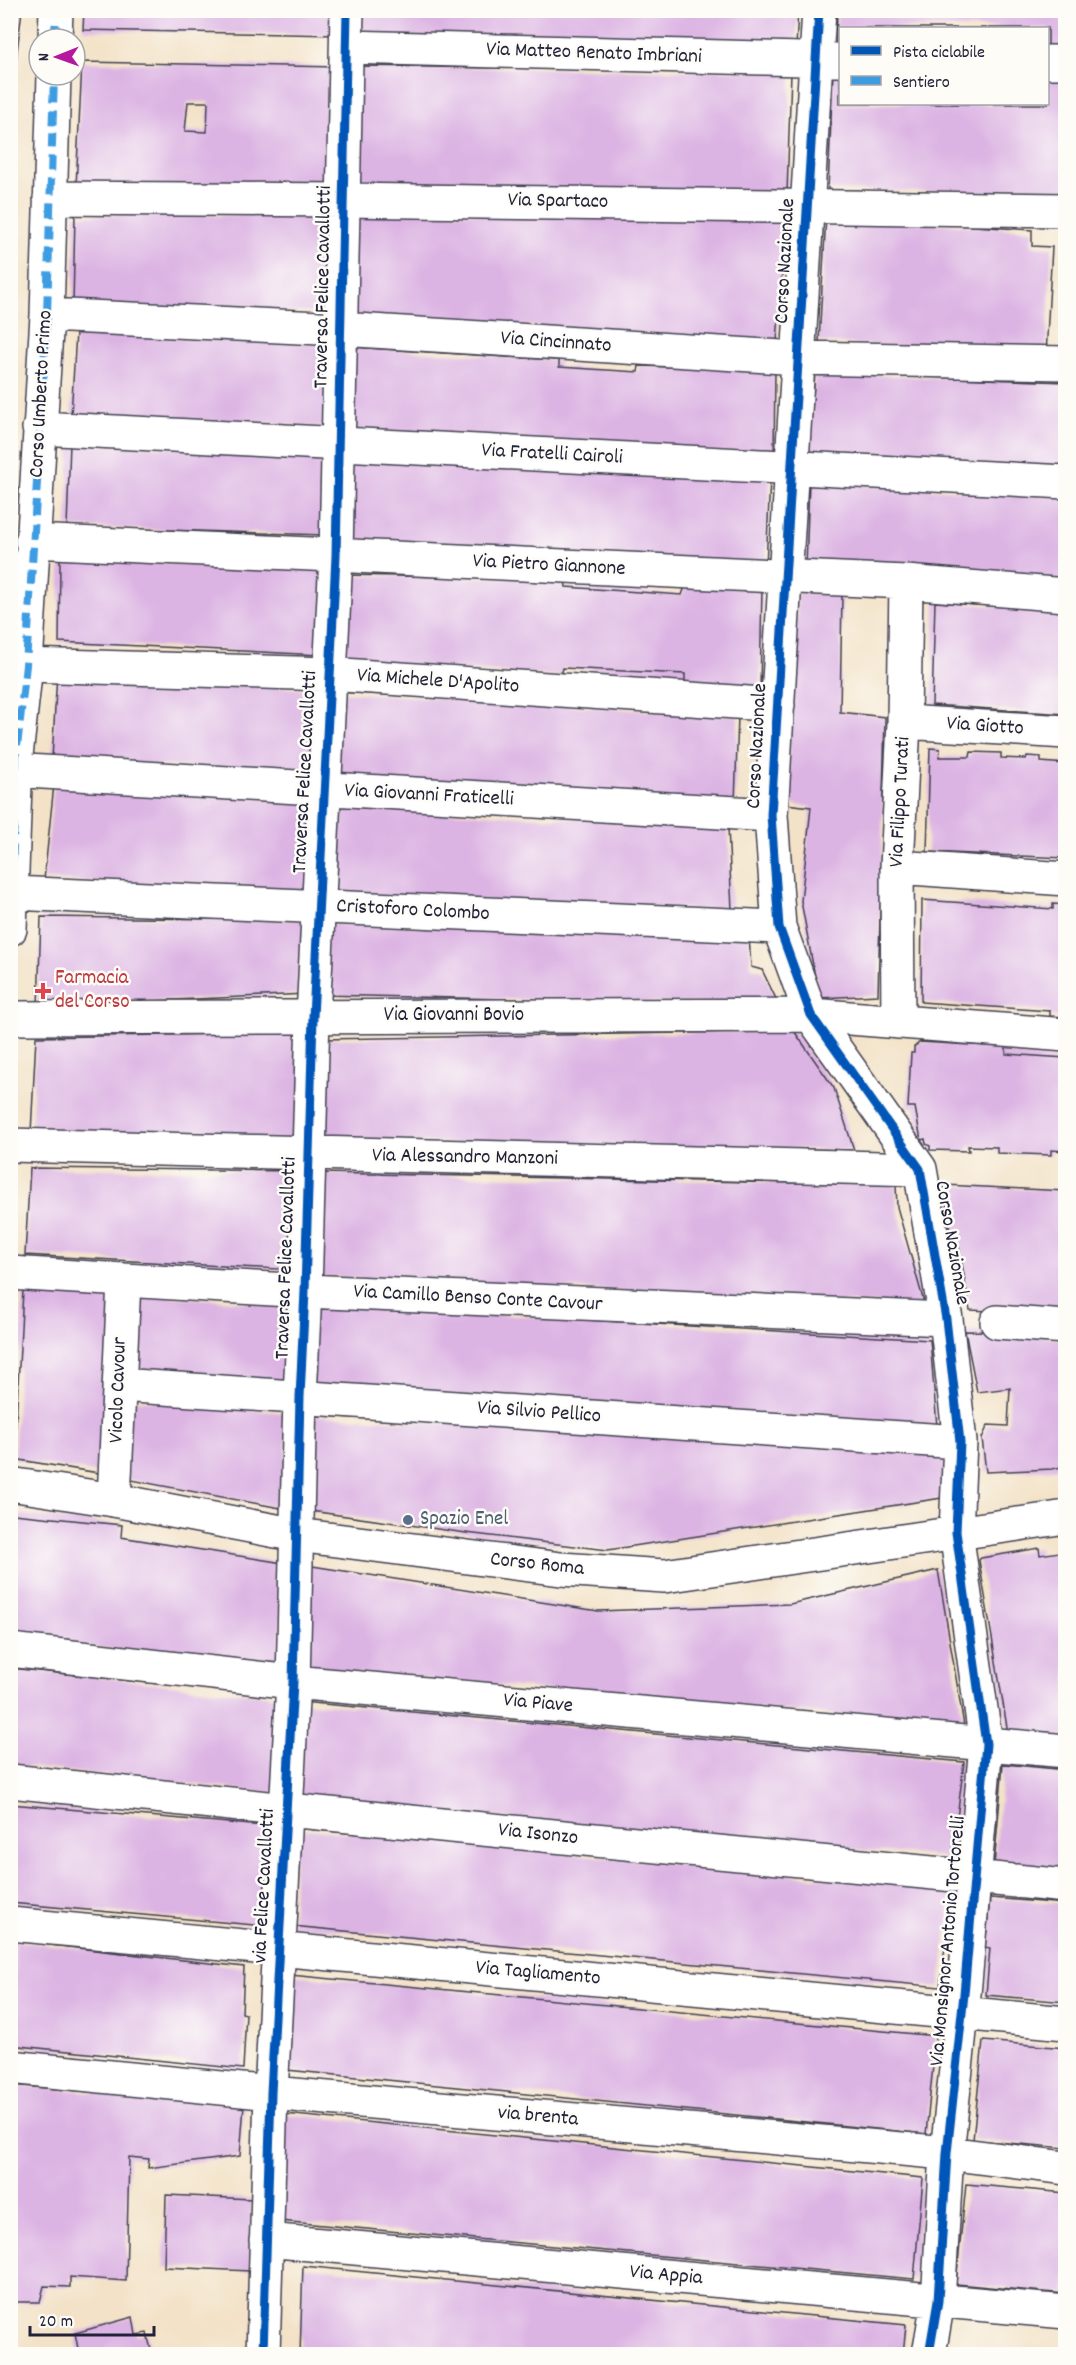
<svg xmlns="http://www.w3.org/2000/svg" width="1076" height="2365" font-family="Dekko,sans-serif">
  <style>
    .building { fill: #dcb4e3; fill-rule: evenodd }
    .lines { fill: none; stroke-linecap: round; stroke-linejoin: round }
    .minor-casing { stroke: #413f50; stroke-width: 36 }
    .major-casing { stroke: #413f50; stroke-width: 36 }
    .minor { stroke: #fff; stroke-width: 33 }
    .major { stroke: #fff; stroke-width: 33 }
    .quiet { stroke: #3c9ce2; stroke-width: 8; stroke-dasharray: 15 8; stroke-linecap: butt }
    .cycleway-casing { stroke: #fdfcf7; stroke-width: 13 }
    .cycleway { stroke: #0057b8; stroke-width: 9 }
    .health-dot { fill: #e0444e; stroke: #fdfcf7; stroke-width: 2 }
    .service-dot { fill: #5c6f8a; stroke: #fdfcf7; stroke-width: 2 }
    .labels { text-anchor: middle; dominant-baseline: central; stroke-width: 5; stroke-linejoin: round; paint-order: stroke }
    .street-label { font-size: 21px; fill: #22223b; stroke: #fdfcf7 }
    .health-label { font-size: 21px; fill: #be3a42; stroke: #fdfcf7; text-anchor: start }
    .service-label { font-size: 21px; fill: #4e5e75; stroke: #fdfcf7; text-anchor: start }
  </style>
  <rect width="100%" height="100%" fill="#fdfcf7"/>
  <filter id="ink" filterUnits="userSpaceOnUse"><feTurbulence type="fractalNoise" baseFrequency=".0167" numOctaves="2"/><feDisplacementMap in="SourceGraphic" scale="12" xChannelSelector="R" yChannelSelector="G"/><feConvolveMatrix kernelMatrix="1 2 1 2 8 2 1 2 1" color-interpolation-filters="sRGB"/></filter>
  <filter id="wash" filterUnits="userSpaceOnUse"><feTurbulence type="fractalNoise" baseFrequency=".008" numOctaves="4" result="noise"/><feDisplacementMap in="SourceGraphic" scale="24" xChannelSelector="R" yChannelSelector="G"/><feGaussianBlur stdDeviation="1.35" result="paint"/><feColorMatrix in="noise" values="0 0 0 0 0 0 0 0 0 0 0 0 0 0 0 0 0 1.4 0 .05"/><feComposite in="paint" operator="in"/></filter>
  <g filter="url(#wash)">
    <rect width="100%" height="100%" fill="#f3e2c7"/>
    <g id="blocks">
      <path class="building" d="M10 10H22L12 94H10Z
        M84 10H338V35L83 30Z
        M358 10H798L796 47 358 38Z
        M837 10H1066V51H1048V28H840V48H836Z
        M82 62 339 67 335 186 76 187ZM188 102H208L207 132 185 131Z
        M355 66 791 72 787 194 354 188Z
        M833 73H840V104H1048V76H1066V194L828 190Z
        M352 212 786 217 777 342 352 315Z
        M75 215 333 216 335 313 73 306Z
        M826 216 1032 230V246L1052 247 1046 355 819 342Z
        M10 316H12L14 344H10Z
        M76 332 331 345 329 427 71 416Z
        M351 347 554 360H559V367L638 372 639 366 775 370 774 455 347 429Z
        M815 373 1066 382V472L808 458Z
        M70 443 331 456 325 535 67 527Z
        M346 458 770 477 766 567 344 539Z
        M809 482 1066 497V584L806 568Z
        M60 559 324 569 321 655 59 642Z
        M342 575 565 579 566 587 682 595 686 584 762 588 760 689 685 686V674L563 668 561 676 338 662Z
        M798 593 842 594 840 712 885 717 878 995 819 998 801 901 811 807 786 804Z
        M935 602 1066 611V714L932 705Z
        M57 673 319 690 314 774 52 759Z
        M339 692 738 716 735 803 334 780Z
        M930 748 940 749 939 757H970L971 752 1001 753V758L1026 759 1027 756 1041 757V762L1066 764V858L927 852Z
        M54 784 317 802 310 891 44 880Z
        M331 806 728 827 732 910 325 895Z
        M922 900 1053 909V904L1066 905V1017L1050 1016V1011L921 1002Z
        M41 917 309 920 306 994 38 1006Z
        M328 924 749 935 751 967 762 970 779 1005 321 995Z
        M794 1031 834 1088 854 1150 323 1140 322 1039Z
        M304 1033 301 1140 31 1133 36 1037Z
        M920 1042 1006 1047V1054L1066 1058V1151L1051 1150V1155L997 1153V1147L968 1146 969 1151 930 1150V1146L926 1144 925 1139 921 1140 915 1107H908L911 1053H914V1047Z
        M30 1168 298 1171 296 1270 25 1255Z
        M320 1173 896 1185 897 1207 925 1306 318 1276Z
        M944 1185 1066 1191V1315L970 1310 959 1247 952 1246Z
        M23 1291 114 1295 105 1474 14 1459Z
        M133 1294 293 1305 291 1392 129 1376Z
        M314 1304 930 1340 937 1427 312 1391Z
        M965 1331 1014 1332 1066 1340V1466L1052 1469 986 1472 982 1438 988 1425 1008 1426 1010 1388 977 1392Z
        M127 1399 286 1413V1509L126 1479Z
        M306 1415 947 1454 948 1497 608 1550 466 1533 304 1510Z
        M13 1514 122 1525 121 1537 283 1563 279 1665 10 1639V1545Z
        M1039 1548 1040 1555 1066 1551V1737L1008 1733 979 1560 981 1558Z
        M306 1565 598 1611 790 1604 938 1570 964 1726 300 1668Z
        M10 1668 283 1697 273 1793 10 1765Z
        M301 1702 964 1762 952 1858 297 1799Z
        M1003 1764 1066 1770V1872L994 1866Z
        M10 1804 275 1827 267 1926 10 1903Z
        M296 1828 952 1890 940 1987 292 1926Z
        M990 1898 1066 1904V2002L986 1995 990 1948 985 1947Z
        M15 1941 244 1967 242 2013 246 2014 243 2069 10 2045Z
        M290 1975 936 2036 926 2134 287 2070Z
        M983 2041 1066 2048V2148L973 2140Z
        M10 2085 244 2105 240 2156 148 2168 149 2159 129 2157 126 2281 70 2277V2287L44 2286 40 2302H10Z
        M285 2114 923 2178 914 2279 280 2221Z
        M966 2184 1066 2193V2294L956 2284Z
        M166 2195 252 2199 250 2271 164 2267Z
        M303 2266 906 2325 903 2354H300Z
        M133 2317 136 2335 147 2333 152 2354H79L75 2333Z"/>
    </g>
  </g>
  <g filter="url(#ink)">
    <use href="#blocks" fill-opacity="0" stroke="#413f50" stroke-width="1.5"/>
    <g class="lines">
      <defs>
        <path id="minor" d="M819 10 771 815 779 927 811 1015 920 1169 946 1319 960 1442 956 1532 986 1744 964 1994 947 2153 938 2301 929 2354
          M55 39 56 10
          M347 47 840 60
          M1048 62H1066
          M50 198 344 200 1066 210
          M47 315 341 329 798 358 1066 363
          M39 428 1066 482
          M32 541 906 582 1066 595
          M26 665 329 674 778 705
          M904 722 1066 732
          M10 770 771 815
          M897 867 1066 879
          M12 893 779 927
          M10 929 16 756 26 665 47 315 54 75
          M10 1018 811 1015 1066 1035
          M898 1022 897 867 904 722 906 582
          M10 1145 920 1169
          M10 1273 305 1291 946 1319
          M997 1322 1066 1327
          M119 1385 960 1442
          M114 1500 124 1281
          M10 1650 293 1682 1066 1751
          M10 1781 288 1810 1066 1886
          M10 1924 1066 2023
          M10 2067 271 2093 947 2153 1066 2168
          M266 2240 1066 2312
          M263 2354 271 2093 293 1682 300 1397 305 1291 313 1017 336 556 347 10"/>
        <path id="major" d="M10 1484 114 1500 297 1535 561 1569 664 1576 1066 1517"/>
      </defs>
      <use href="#minor" class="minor-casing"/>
      <use href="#major" class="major-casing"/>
      <use href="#minor" class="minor"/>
      <use href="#major" class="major"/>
      <path class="quiet" d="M55 39 56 10
        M10 929 16 756 26 665 47 315 54 75"/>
      <defs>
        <path id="cycleway" d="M819 10 771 815 779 927 811 1015 920 1169 946 1319 960 1442 956 1532 986 1744 964 1994 947 2153 938 2301 929 2354
          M263 2354 271 2093 293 1682 300 1397 305 1291 313 1017 336 556 347 10"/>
      </defs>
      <use href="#cycleway" class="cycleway-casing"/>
      <use href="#cycleway" class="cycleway"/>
    </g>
  </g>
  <path class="health-dot" d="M40 982h6v6h6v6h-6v6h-6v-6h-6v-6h6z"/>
  <circle class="service-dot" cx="408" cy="1520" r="6"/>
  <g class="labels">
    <g class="street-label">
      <text transform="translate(594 54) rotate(2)">Via Matteo Renato Imbriani</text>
      <text transform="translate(558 202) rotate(1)">Via Spartaco</text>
      <text transform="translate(786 261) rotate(-87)">Corso Nazionale</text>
      <text transform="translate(324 287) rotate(-89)">Traversa Felice Cavallotti</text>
      <text transform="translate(556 343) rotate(4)">Via Cincinnato</text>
      <text transform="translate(42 394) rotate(-87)">Corso Umberto Primo</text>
      <text transform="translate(552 455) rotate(3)">Via Fratelli Cairoli</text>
      <text transform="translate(549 566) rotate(3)">Via Pietro Giannone</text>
      <text transform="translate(438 682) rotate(4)">Via Michele D'Apolito</text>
      <text transform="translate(985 727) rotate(4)">Via Giotto</text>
      <text transform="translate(758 746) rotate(-87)">Corso Nazionale</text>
      <text transform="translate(306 772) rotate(-87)">Traversa Felice Cavallotti</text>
      <text transform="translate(429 796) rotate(3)">Via Giovanni Fraticelli</text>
      <text transform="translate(901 802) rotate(-87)">Via Filippo Turati</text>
      <text transform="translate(413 911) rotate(3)">Cristoforo Colombo</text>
      <text x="454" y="1016">Via Giovanni Bovio</text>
      <text transform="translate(465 1158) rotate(1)">Via Alessandro Manzoni</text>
      <text transform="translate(951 1243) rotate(80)">Corso Nazionale</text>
      <text transform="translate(287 1258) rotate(-88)">Traversa Felice Cavallotti</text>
      <text transform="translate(478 1299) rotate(3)">Via Camillo Benso Conte Cavour</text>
      <text transform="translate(119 1390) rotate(-88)">Vicolo Cavour</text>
      <text transform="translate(539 1413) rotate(4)">Via Silvio Pellico</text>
      <text transform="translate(537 1565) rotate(6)">Corso Roma</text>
      <text transform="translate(538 1704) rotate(5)">Via Piave</text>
      <text transform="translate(538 1835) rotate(6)">Via Isonzo</text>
      <text transform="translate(265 1886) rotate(-87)">via Felice Cavallotti</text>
      <text transform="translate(949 1941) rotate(-85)">Via Monsignor Antonio Tortorelli</text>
      <text transform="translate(538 1974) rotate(5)">Via Tagliamento</text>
      <text transform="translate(538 2117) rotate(5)">via brenta</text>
      <text transform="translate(666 2276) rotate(5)">Via Appia</text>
    </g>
    <g class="health-label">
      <text x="55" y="979">Farmacia<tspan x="55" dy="24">del Corso</tspan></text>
    </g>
    <g class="service-label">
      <text x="420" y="1520">Spazio Enel</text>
    </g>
  </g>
  <rect width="1076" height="2365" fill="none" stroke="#fdfcf7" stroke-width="36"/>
  <rect x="839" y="27" width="210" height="78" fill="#fdfcf7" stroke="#a5a5ac" stroke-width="1.5"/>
  <rect x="851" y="46" width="30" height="9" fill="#0057b8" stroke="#a5a5ac" stroke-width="1.5"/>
  <text x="893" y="57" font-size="18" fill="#22223b">Pista ciclabile</text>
  <rect x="851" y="76" width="30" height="9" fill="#3c9ce2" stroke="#a5a5ac" stroke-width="1.5"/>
  <text x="893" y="87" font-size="18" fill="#22223b">Sentiero</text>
  <g transform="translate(57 57) rotate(269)"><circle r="28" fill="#fdfcf7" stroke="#a5a5ac" stroke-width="1.5"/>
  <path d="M0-4.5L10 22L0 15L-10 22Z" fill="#b5179e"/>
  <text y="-9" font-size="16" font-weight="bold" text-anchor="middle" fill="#22223b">N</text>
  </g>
  <path d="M30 2326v9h124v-9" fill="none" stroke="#22223b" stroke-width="3"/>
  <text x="39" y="2326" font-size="18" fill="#22223b" stroke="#fdfcf7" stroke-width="4.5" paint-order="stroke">20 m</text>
</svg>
